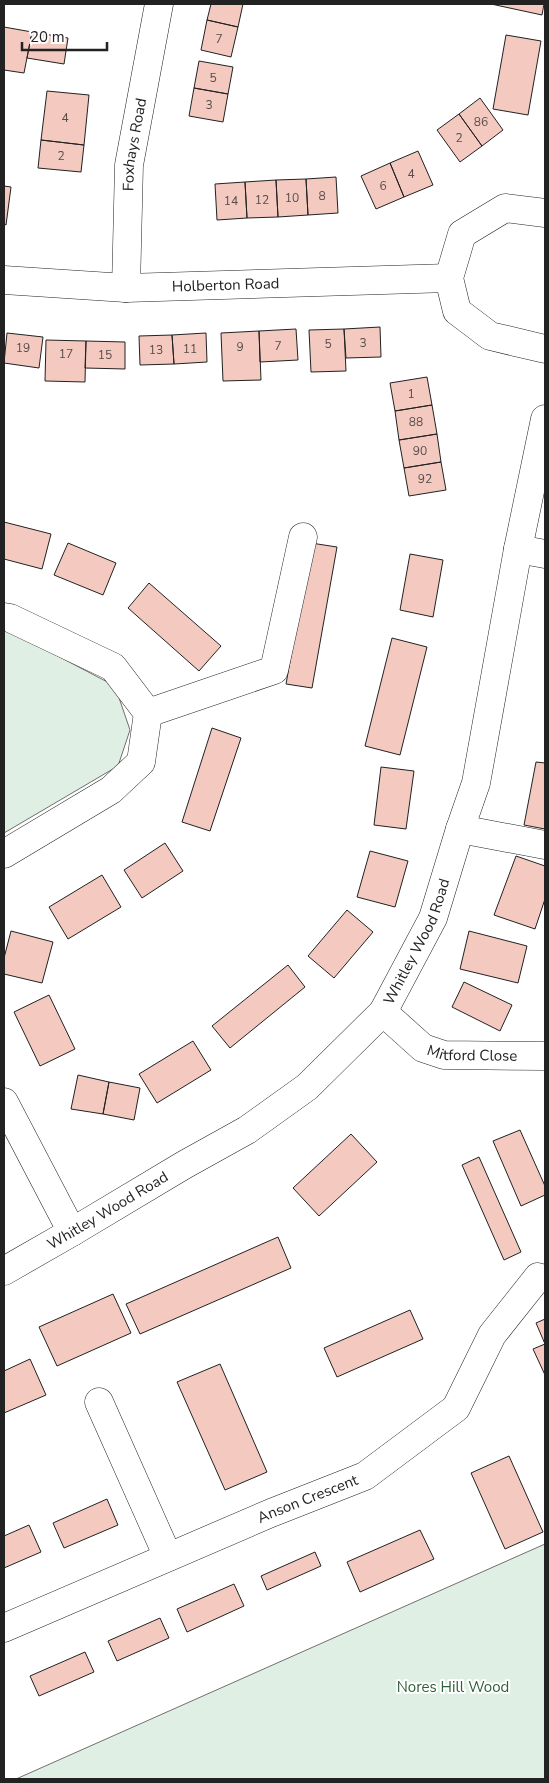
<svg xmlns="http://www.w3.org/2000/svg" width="549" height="1783" font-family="'Nunito Sans',sans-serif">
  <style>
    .green { fill: #e0efe3; stroke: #6f6f6f }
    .building { fill: #f3c9c0; stroke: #222 }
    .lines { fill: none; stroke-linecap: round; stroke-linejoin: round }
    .minor-casing { stroke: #222; stroke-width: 29 }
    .minor { stroke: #fff; stroke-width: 28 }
    .labels { text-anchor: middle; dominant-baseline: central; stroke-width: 4; stroke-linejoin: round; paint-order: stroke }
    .number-label { font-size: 12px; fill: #564c4a }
    .street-label { font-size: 15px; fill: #222; stroke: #fff }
    .park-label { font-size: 15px; fill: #2f5e38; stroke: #fff }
  </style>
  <rect width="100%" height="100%" fill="#fff"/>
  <path class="green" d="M4 630 12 632 115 686 130 730 118 766 4 833Z
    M545 1544V1779H16Z"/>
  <path class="building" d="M211 4H243L238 27 207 20Z
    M491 4H544L542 15Z
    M207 20 238 27 231 57 201 50Z
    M4 27 32 32 24 73 4 70Z
    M32 32 68 38 64 64 27 58Z
    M506 35 541 41 528 115 493 109Z
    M199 61 233 67 228 94 194 88Z
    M194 88 228 94 223 122 189 116Z
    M47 91 89 95 84 145 41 140Z
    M480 98 503 130 482 146 459 114Z
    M459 114 482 146 460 162 437 130Z
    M41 140 84 145 81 172 38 168Z
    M418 151 433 185 404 197 390 163Z
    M390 163 404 197 376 209 361 176Z
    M336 177 338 213 308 215 306 179Z
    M306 179 308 215 278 217 276 180Z
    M276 180 278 217 247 218 245 182Z
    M245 182 247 218 217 220 215 184Z
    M4 186 11 187 6 225 4 224Z
    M380 327 381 357 346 358 344 329Z
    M296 329 298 360 260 362 259 331Z
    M344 329 346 371 311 372 309 330Z
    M259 331 261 380 223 381 221 333Z
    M7 333 43 337 39 368 4 363Z
    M206 333 207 362 174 364 172 335Z
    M172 335 174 364 140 365 139 336Z
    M46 340 86 341 85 382 45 381Z
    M86 341 125 342V369L85 368Z
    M427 377 432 405 395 411 390 383Z
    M432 405 437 434 399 440 395 411Z
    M437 434 441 462 404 468 399 440Z
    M441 462 446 490 409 496 404 468Z
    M4 522 51 534 42 569 4 559Z
    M68 543 116 563 103 595 54 575Z
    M311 543 337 547 312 688 286 684Z
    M410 554 443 560 433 617 400 610Z
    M149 583 221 646 199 671 128 608Z
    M392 638 427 647 400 755 365 746Z
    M212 728 241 738 210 831 182 822Z
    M536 762 545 763V829L524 825Z
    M381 767 414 771 406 829 374 825Z
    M165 843 183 871 142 898 124 870Z
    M370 851 408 861 395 907 357 897Z
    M516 856 545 866V899L535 929 494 915Z
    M102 875 121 907 68 939 49 907Z
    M347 910 373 932 334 978 308 956Z
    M11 931 53 942 42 983 4 974V958Z
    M469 931 527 946 518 983 460 969Z
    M288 965 305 987 230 1048 212 1026Z
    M464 982 512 1005 500 1031 452 1007Z
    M49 995 75 1049 40 1066 14 1012Z
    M193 1041 211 1070 157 1103 139 1074Z
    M78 1075 109 1082 103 1114 71 1109Z
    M109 1082 140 1088 134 1120 103 1114Z
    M520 1130 545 1186V1195L521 1206 493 1141Z
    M351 1134 377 1162 319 1216 293 1188Z
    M479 1157 521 1252 504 1260 462 1165Z
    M278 1237 291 1268 140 1334 126 1304Z
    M113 1294 131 1333 57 1366 39 1327Z
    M410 1310 423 1339 337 1377 324 1348Z
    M545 1319V1375L533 1349 545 1344 536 1323Z
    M30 1359 46 1395 4 1413V1371Z
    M220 1364 267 1472 225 1490 177 1382Z
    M509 1456 543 1532 505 1549 471 1473Z
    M107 1499 118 1525 64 1548 53 1523Z
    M29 1525 41 1552 4 1568V1536Z
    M420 1530 434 1559 360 1592 347 1562Z
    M315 1552 321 1566 267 1590 261 1576Z
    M234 1584 244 1606 187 1632 177 1609Z
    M160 1618 169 1638 117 1661 108 1641Z
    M85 1652 94 1672 39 1696 30 1676Z"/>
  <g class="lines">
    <defs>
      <g id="minor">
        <path d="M545 213 505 208 462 234 449 278 457 311 490 336 545 349"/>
        <path id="s1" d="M4 280 126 288 449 278"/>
        <path id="s2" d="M126 288 129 165 159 4"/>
        <path d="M518 549 545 554"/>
        <path d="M4 617 10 618 113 667 148 713 141 762 111 790 4 854"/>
        <path d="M148 713 274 670 303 537"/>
        <path d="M460 829 545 845"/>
        <path id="s3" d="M383 1012 423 1048 444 1055 545 1056"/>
        <path d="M4 1102 72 1232"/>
        <path id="s4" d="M4 1271 72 1232 184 1165 247 1130 307 1087 383 1012 433 918 460 829 476 783 518 549 545 419"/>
        <path d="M99 1402 168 1557"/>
        <path id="s5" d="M4 1628 271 1513 365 1476 456 1408 492 1335 538 1277"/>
      </g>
    </defs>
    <use href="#minor" class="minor-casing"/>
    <use href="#minor" class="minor"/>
  </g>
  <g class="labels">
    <g class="number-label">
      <text x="219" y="39">7</text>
      <text x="213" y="78">5</text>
      <text x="209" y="105">3</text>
      <text x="65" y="118">4</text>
      <text x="481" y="122">86</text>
      <text x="459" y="138">2</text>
      <text x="61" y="156">2</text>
      <text x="411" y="174">4</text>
      <text x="383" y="186">6</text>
      <text x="322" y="196">8</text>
      <text x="292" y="198">10</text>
      <text x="262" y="200">12</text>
      <text x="231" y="201">14</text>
      <text x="363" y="343">3</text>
      <text x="328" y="344">5</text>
      <text x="278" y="346">7</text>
      <text x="240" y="347">9</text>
      <text x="23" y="348">19</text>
      <text x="190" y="349">11</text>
      <text x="156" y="350">13</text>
      <text x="66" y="354">17</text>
      <text x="105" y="355">15</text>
      <text x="411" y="394">1</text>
      <text x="416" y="422">88</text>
      <text x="420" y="451">90</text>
      <text x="425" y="479">92</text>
    </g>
    <g class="street-label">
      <text stroke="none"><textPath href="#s2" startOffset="144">Foxhays Road</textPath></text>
      <text stroke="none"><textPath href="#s1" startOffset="222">Holberton Road</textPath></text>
      <text stroke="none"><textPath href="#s4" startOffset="540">Whitley Wood Road</textPath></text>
      <text stroke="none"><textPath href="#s3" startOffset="104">Mitford Close</textPath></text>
      <text stroke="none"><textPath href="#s4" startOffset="120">Whitley Wood Road</textPath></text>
      <text stroke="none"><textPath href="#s5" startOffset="330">Anson Crescent</textPath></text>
    </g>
    <g class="park-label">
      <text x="453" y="1687">Nores Hill Wood</text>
    </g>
  </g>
  <rect width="549" height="1783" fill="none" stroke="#222222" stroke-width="10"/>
  <path d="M22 42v8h85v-8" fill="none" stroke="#222222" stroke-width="2.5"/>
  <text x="30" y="42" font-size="15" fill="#222222" stroke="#ffffff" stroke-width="4" paint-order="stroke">20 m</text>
</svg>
